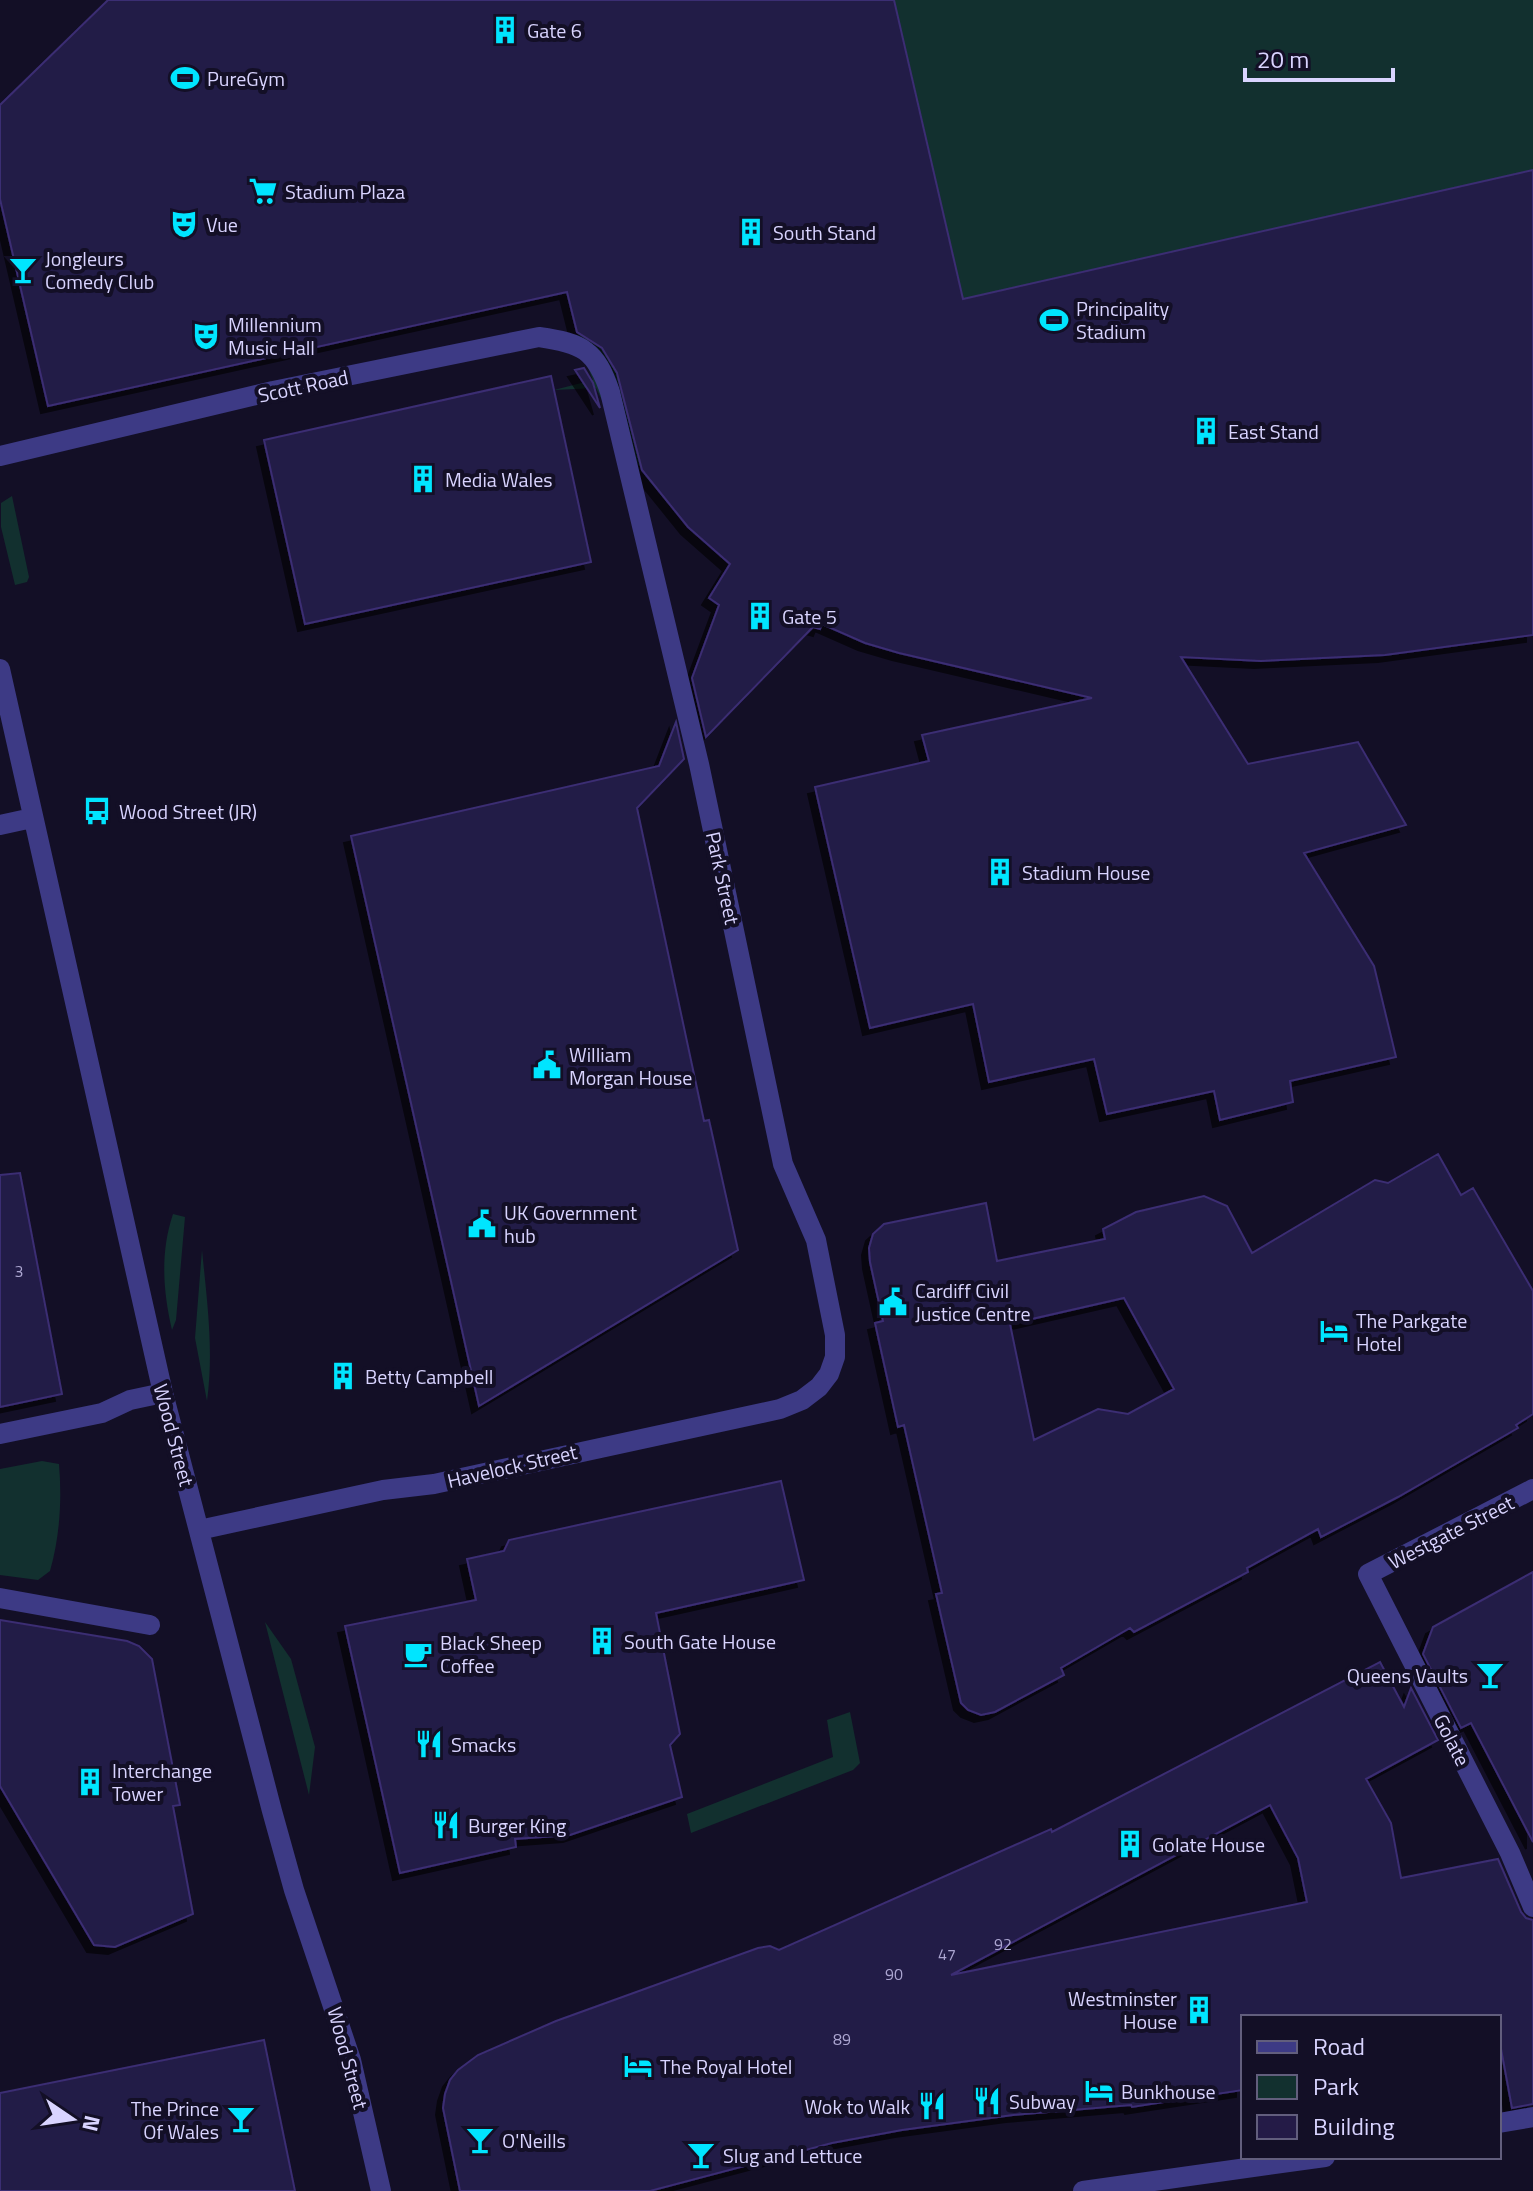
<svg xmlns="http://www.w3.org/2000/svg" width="1533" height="2191" font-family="'Titillium Web',sans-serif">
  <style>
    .green { fill: #12302f }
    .building { fill: #241b47; stroke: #3b2d73; stroke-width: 2; fill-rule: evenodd; filter: url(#shadow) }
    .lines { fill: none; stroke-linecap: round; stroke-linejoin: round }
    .minor { stroke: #3d3a85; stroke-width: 20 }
    .labels { text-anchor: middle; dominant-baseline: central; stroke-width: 8; stroke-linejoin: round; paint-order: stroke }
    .number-label { font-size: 16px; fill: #aca6d1 }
    .poi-label { font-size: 20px; fill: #d9d4ff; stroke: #130f26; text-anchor: start }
    .street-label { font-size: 20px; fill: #d9d4ff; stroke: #130f26 }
  </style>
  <defs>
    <filter id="shadow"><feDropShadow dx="-7" dy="7" stdDeviation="0" flood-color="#0009"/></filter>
  </defs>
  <rect width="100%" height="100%" fill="#130f26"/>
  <path class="green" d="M503 0H1533V630L1456 646 1385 655 1314 659 1261 661 1136 654 976 667 941 663 899 653 865 643 745 575 724 559 688 527 649 481 620 437 596 388 554 390 593 380 583 355 570 304Z
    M12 496 29 577 27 582 15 585 1 527V503Z
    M173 1214 185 1217 176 1320 172 1330C163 1291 160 1253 173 1214Z
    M202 1250C207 1301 214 1350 207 1401L195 1338Z
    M42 1461 59 1464C62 1499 60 1536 50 1571L38 1580 0 1575V1469Z
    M265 1622 291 1659 315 1747 309 1795Z
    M850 1712 860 1763 853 1770 691 1833 687 1814 833 1757 827 1720Z"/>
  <path class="building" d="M108 0H894L963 299 1533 170V635L1385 655 1261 661 1181 657 1248 764 1358 742 1406 825 1304 853 1374 966 1396 1057 1290 1081 1293 1102 1220 1120 1214 1091 1107 1114 1094 1059 989 1082 973 1004 870 1028 815 787 929 761 922 735 1092 698 899 653 865 643 822 624 820 629 813 627 706 737 692 678 719 605 709 598 730 564 688 527 642 470 617 373 602 348 577 332 567 292 48 406 0 199V105Z
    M584 368 593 383 600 408 575 370Z
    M551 376 591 562 305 624 264 440Z
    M676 722 684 759 637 808 704 1121 709 1120 738 1250 479 1406 351 836 659 766Z
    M1438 1154 1461 1195 1473 1188 1533 1291V1414L1516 1425 1518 1428 1398 1497 1321 1537 1318 1529 1247 1568 1248 1572 1134 1632 1130 1628 1061 1668 1064 1675 995 1712 981 1715 968 1710 961 1703 936 1594 942 1593 904 1425 898 1427 875 1323 883 1321 870 1262 869 1248 873 1234 884 1224 986 1203 997 1261 1105 1239 1103 1229 1136 1212 1204 1196 1227 1206 1252 1253 1375 1180 1388 1183ZM1124 1298 1174 1389 1128 1414 1098 1409 1034 1440 1010 1324Z
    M20 1173 62 1394 0 1407V1175Z
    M781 1481 804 1580 656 1613 680 1734 670 1745 682 1797 570 1835 515 1839 516 1847 400 1873 345 1626 476 1600 467 1559 504 1551 509 1540Z
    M1533 1572V1842L1471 1723 1461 1728 1423 1654 1433 1627Z
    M0 1620 127 1641 139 1646 152 1659 180 1805 173 1806 193 1914 115 1947 94 1945 0 1786Z
    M1380 1662 1404 1707 1411 1688 1438 1740 1366 1779 1391 1823 1401 1878 1498 1859 1521 1912 1526 1918 1533 1920V2104L1512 2108 1499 2038V2017H1243V2090L1132 2107 1131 2105 1013 2115 902 2130 832 2143 650 2191H460L443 2108 445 2094 450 2080 458 2070 478 2055 556 2021 758 1948 770 1946 779 1950 1051 1829 1052 1832ZM1270 1805 1298 1858 1307 1902 951 1975Z
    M264 2040 295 2191H0V2093Z"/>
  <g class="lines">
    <path class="minor" d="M0 456 273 391 539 337C582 343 596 350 610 392L699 764 783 1164 816 1240 835 1335V1357L829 1374 819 1387 802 1400 780 1409 434 1484 383 1490 199 1530
      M0 669 163 1393 272 1811 294 1890 351 2060 381 2191
      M0 825 32 818
      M0 1434 102 1413 130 1400 163 1393
      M1533 1489 1368 1574 1510 1853 1533 1907
      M0 1598 150 1625
      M1499 2123 1533 2117
      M1083 2191 1325 2157"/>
  </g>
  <defs>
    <symbol id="building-bare" viewBox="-9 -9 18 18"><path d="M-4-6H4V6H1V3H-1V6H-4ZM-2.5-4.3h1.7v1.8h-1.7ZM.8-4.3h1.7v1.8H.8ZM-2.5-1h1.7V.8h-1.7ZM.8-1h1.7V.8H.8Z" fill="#00e5ff" stroke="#130f26" stroke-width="2.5" paint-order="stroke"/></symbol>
    <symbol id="stadium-bare" viewBox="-9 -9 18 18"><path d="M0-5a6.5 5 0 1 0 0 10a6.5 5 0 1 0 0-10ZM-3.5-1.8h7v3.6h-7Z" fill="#00e5ff" stroke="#130f26" stroke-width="2.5" paint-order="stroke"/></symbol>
    <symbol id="supermarket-bare" viewBox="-9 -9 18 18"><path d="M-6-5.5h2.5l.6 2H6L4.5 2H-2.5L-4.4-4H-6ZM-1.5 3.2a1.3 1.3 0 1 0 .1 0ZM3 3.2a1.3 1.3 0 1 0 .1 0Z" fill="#00e5ff" stroke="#130f26" stroke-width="2.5" paint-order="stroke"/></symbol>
    <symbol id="theatre-bare" viewBox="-9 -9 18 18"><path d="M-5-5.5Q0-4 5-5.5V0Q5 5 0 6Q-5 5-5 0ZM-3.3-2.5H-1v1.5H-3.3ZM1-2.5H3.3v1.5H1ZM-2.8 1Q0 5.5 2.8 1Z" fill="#00e5ff" stroke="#130f26" stroke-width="2.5" paint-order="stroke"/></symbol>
    <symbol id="bar-bare" viewBox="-9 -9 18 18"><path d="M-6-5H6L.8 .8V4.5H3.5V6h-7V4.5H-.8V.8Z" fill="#00e5ff" stroke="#130f26" stroke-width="2.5" paint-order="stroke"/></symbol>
    <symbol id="bus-bare" viewBox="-9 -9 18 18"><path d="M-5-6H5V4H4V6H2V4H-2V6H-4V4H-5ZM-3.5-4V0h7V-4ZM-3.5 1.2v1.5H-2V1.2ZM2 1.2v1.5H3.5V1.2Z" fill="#00e5ff" stroke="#130f26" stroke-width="2.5" paint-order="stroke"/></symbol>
    <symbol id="civic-bare" viewBox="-9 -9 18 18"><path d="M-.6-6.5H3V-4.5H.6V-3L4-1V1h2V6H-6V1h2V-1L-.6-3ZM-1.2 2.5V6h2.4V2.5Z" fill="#00e5ff" stroke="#130f26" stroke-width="2.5" paint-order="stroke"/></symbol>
    <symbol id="hotel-bare" viewBox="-9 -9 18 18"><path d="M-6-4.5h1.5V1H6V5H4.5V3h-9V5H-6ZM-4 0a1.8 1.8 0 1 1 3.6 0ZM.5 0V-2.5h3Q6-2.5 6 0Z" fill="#00e5ff" stroke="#130f26" stroke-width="2.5" paint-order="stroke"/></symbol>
    <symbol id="cafe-bare" viewBox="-9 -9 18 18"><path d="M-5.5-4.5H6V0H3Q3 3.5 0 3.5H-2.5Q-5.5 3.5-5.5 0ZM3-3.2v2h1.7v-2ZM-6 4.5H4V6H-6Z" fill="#00e5ff" stroke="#130f26" stroke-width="2.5" paint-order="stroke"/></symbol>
    <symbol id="restaurant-bare" viewBox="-9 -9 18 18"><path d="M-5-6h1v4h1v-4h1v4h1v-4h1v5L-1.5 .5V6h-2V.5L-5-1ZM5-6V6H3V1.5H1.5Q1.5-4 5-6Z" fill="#00e5ff" stroke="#130f26" stroke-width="2.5" paint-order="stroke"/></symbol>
  </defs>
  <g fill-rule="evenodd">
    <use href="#building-bare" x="485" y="10" width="40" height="40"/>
    <use href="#stadium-bare" x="165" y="58" width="40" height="40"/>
    <use href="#supermarket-bare" x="243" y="171" width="40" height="40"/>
    <use href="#theatre-bare" x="164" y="204" width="40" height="40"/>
    <use href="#building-bare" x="731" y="212" width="40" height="40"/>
    <use href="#bar-bare" x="3" y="250" width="40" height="40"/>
    <use href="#stadium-bare" x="1034" y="300" width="40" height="40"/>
    <use href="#theatre-bare" x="186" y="316" width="40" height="40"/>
    <use href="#building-bare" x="1186" y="411" width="40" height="40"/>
    <use href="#building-bare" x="403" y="459" width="40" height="40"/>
    <use href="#building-bare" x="740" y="596" width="40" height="40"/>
    <use href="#bus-bare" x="77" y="791" width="40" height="40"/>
    <use href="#building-bare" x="980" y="852" width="40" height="40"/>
    <use href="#civic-bare" x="527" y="1045" width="40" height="40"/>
    <use href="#civic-bare" x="462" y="1204" width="40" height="40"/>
    <use href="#civic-bare" x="873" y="1282" width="40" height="40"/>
    <use href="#hotel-bare" x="1314" y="1311" width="40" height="40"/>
    <use href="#building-bare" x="323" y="1356" width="40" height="40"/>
    <use href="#building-bare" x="582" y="1621" width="40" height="40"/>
    <use href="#cafe-bare" x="398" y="1634" width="40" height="40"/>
    <use href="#bar-bare" x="1470" y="1655" width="40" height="40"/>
    <use href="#restaurant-bare" x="409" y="1724" width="40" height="40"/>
    <use href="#building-bare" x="70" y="1762" width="40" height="40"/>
    <use href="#restaurant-bare" x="426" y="1805" width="40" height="40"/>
    <use href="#building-bare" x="1110" y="1824" width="40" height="40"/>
    <use href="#building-bare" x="1179" y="1990" width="40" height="40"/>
    <use href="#hotel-bare" x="618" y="2046" width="40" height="40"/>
    <use href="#hotel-bare" x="1079" y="2071" width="40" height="40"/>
    <use href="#restaurant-bare" x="967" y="2081" width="40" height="40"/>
    <use href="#restaurant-bare" x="912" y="2086" width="40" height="40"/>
    <use href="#bar-bare" x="221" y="2099" width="40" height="40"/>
    <use href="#bar-bare" x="460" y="2120" width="40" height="40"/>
    <use href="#bar-bare" x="681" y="2135" width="40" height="40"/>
  </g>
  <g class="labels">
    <g class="number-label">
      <text x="19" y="1271">3</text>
      <text x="1003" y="1944">92</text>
      <text x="947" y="1954">47</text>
      <text x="894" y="1974">90</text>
      <text x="842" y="2039">89</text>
    </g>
    <g class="poi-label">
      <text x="527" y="30">Gate 6</text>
      <text x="207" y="78">PureGym</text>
      <text x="285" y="191">Stadium Plaza</text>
      <text x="206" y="224">Vue</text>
      <text x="773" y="232">South Stand</text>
      <text x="45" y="258">Jongleurs<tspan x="45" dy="23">Comedy Club</tspan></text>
      <text x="1076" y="308">Principality<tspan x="1076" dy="23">Stadium</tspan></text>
      <text x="228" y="324">Millennium<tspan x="228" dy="23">Music Hall</tspan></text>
      <text x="1228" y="431">East Stand</text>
      <text x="445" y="479">Media Wales</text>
      <text x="782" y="616">Gate 5</text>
      <text x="119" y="811">Wood Street (JR)</text>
      <text x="1022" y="872">Stadium House</text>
      <text x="569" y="1054">William<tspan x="569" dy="23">Morgan House</tspan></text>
      <text x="504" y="1212">UK Government<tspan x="504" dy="23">hub</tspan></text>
      <text x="915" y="1290">Cardiff Civil<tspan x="915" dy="23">Justice Centre</tspan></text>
      <text x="1356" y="1320">The Parkgate<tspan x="1356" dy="23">Hotel</tspan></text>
      <text x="365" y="1376">Betty Campbell</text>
      <text x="624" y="1641">South Gate House</text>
      <text x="440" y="1642">Black Sheep<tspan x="440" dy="23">Coffee</tspan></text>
      <text x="1468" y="1675" text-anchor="end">Queens Vaults</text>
      <text x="451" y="1744">Smacks</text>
      <text x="112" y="1770">Interchange<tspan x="112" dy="23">Tower</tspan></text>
      <text x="468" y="1825">Burger King</text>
      <text x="1152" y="1844">Golate House</text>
      <text x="1177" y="1998" text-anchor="end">Westminster<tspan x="1177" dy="23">House</tspan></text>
      <text x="660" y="2066">The Royal Hotel</text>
      <text x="1121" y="2091">Bunkhouse</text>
      <text x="1009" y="2101">Subway</text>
      <text x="910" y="2106" text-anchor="end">Wok to Walk</text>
      <text x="219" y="2108" text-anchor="end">The Prince<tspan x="219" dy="23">Of Wales</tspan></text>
      <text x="502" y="2140">O'Neills</text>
      <text x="723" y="2155">Slug and Lettuce</text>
    </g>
    <g class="street-label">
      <text transform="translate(303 386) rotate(-12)">Scott Road</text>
      <text transform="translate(723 878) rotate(78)">Park Street</text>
      <text transform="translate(174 1435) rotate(75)">Wood Street</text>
      <text transform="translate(512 1466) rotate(-13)">Havelock Street</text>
      <text transform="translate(1451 1532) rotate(-27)">Westgate Street</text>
      <text transform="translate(1452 1740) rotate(63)">Golate</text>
      <text transform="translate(348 2058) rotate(75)">Wood Street</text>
    </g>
  </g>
  <rect x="1241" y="2015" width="260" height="144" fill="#130f26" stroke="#625e7d" stroke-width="2"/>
  <rect x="1257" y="2041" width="40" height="12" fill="#3d3a85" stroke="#625e7d" stroke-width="2"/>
  <text x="1313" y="2055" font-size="24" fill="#d9d4ff">Road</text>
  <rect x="1257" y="2075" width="40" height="24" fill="#12302f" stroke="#625e7d" stroke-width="2"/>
  <text x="1313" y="2095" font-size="24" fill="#d9d4ff">Park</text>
  <rect x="1257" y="2115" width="40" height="24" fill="#241b47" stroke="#625e7d" stroke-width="2"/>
  <text x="1313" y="2135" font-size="24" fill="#d9d4ff">Building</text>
  <g transform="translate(72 2119) rotate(103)" stroke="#130f26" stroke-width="6" paint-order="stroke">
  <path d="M0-6L14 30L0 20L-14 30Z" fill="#d9d4ff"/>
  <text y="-12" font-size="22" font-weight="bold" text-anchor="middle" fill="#d9d4ff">N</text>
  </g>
  <path d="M1245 68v12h148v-12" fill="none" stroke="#d9d4ff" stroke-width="4"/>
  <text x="1257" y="68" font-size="24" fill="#d9d4ff" stroke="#130f26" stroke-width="6" paint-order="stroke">20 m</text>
</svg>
